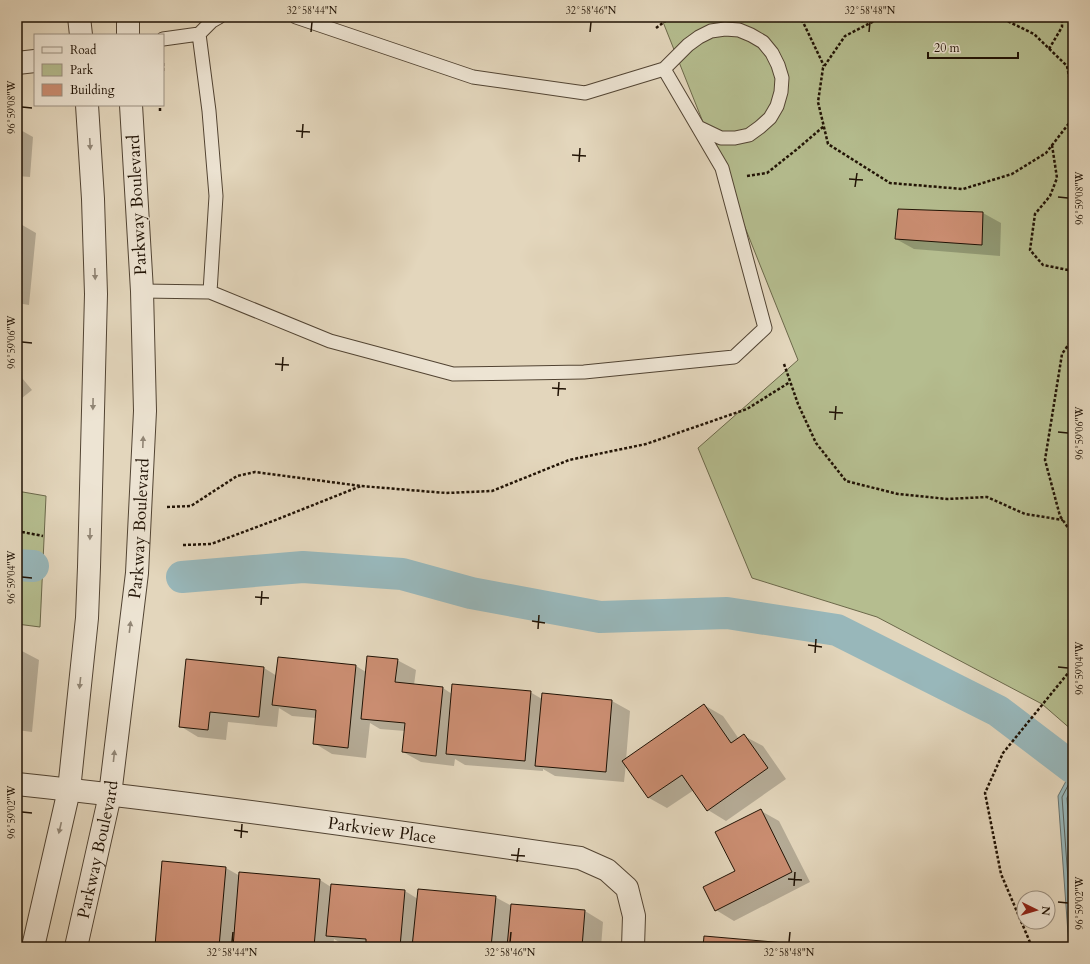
<svg xmlns="http://www.w3.org/2000/svg" width="1090" height="964" font-family="Cardo,serif">
  <style>
    .green { fill: #b5bd8f; stroke: #6b684a }
    .water { fill: #98b7ba; stroke: #687572 }
    .shadow { fill: #0003 }
    .lines { fill: none; stroke-linecap: round; stroke-linejoin: round }
    .shore { stroke: #5c6560; stroke-width: 1 }
    .canal { stroke: #98b7ba; stroke-width: 32 }
    .building { fill: #ca8d71; stroke: #211305 }
    .service-casing { stroke: #524433; stroke-width: 15 }
    .minor-casing { stroke: #524433; stroke-width: 24 }
    .tertiary-casing { stroke: #524433; stroke-width: 24 }
    .path { stroke: #211305; stroke-width: 2.5; stroke-dasharray: 3 2; stroke-linecap: butt }
    .service { stroke: #ede4d3; stroke-width: 13 }
    .minor { stroke: #ede4d3; stroke-width: 22 }
    .tertiary { stroke: #ede4d3; stroke-width: 22 }
    .oneway { fill: #918676 }
    .ticks { fill: none; stroke: #211305; stroke-width: 1.5 }
    .labels { text-anchor: middle; dominant-baseline: central; stroke-width: 3; stroke-linejoin: round; paint-order: stroke }
    .street-label { font-size: 17px; fill: #211305; stroke: #ede4d3 }
    .neatline { fill: none; stroke: #211305; stroke-width: 1.5 }
    .ticks-label { font-size: 10px; text-anchor: middle; fill: #211305 }
  </style>
  <rect width="100%" height="100%" fill="#e3d6bc"/>
  <filter id="stains"><feTurbulence type="fractalNoise" baseFrequency=".005" numOctaves="4"/><feColorMatrix values="0 0 0 0 .2 0 0 0 0 .09 0 0 0 0 .02 0 0 0 .5 -.17"/></filter>
  <radialGradient id="worn" r=".72"><stop offset=".6" stop-color="#630" stop-opacity="0"/><stop offset="1" stop-color="#630" stop-opacity=".3"/></radialGradient>
  <path class="green" d="M661 17H1073V731L1042 704 877 617 752 578 698 448 798 360Z
    M17 491 46 496 40 627 17 624Z"/>
  <path class="water" d="M1073 768V947H1069L1058 796Z"/>
  <path class="shadow" d="M17 128 33 137 30 177 17 176Z
    M983 213 1001 223 1000 256 914 249 896 239Z
    M17 222 36 233 29 305 17 303Z
    M17 372 32 390 17 402Z
    M17 649 20 650 39 660 32 732 17 730Z
    M279 658 356 666 366 672 397 660 416 670 414 685 443 688 452 694 530 692 542 699V694L612 701 630 711 626 760 704 705 723 716 739 739 744 736 763 746 786 779 726 821 708 810 694 790 667 808 649 798 626 764 624 782 555 776 543 769V771L465 765 455 759 454 766 421 762 403 752 405 731 380 729 370 723 366 758 332 754 314 743 316 718 292 716 279 708 277 727 228 722 226 740 198 737 180 726 187 660 264 668 277 676Z
    M761 811 779 821 810 882 734 921 716 910 736 872Z
    M226 868 240 876 320 880 331 887 405 891 418 899 495 897 512 906V905L585 911 603 922 601 947H361L346 946 334 939 333 947H159L156 945Z
    M785 944 791 947H704Z"/>
  <g class="lines">
    <path class="shore" d="M1073 787 1067 798 1073 880
      M1073 947 1062 797 1073 776"/>
    <path class="canal" d="M17 565 33 566
      M182 577 303 567 402 574 471 593 600 617 727 613 837 630 998 711 1073 768"/>
  </g>
  <path class="building" d="M898 209 983 212 982 245 895 239Z
    M17 648 20 649 17 688Z
    M367 656 398 659 395 682 443 687 436 756 402 752 405 723 361 719Z
    M278 657 356 665 348 748 313 744 316 710 272 705Z
    M186 659 264 667 259 717 210 712 208 730 179 727Z
    M452 684 531 691 525 761 446 754Z
    M542 693 612 700 606 772 535 766Z
    M704 704 731 743 744 734 768 768 707 811 682 775 648 798 622 761Z
    M761 809 792 872 715 911 703 887 735 871 715 832Z
    M162 861 226 867 219 947H171L155 946Z
    M239 872 320 879 314 947H233Z
    M331 884 405 890 400 947H366V939L326 936Z
    M418 889 496 896 491 947H412Z
    M511 904 585 910 582 947H507Z
    M704 936 785 943V947H703Z"/>
  <g class="lines">
    <defs>
      <path id="service" d="M296 17 473 77 585 93 664 69 688 45 699 37 711 31 725 29 739 30 751 35 763 42 772 53 778 65 782 78 781 92 777 106 770 118 760 127 749 135 735 138H721L698 127
        M199 34 209 111 216 196 210 292
        M163 39 199 34 212 21 219 17
        M142 291 210 292 330 341 453 374 584 372 734 357 765 328 722 168 664 69"/>
      <g id="minor">
        <path d="M17 63 35 61"/>
        <path id="s1" d="M17 784C205 804 393 831 580 858L607 870 627 888 634 916 633 947"/>
      </g>
      <g id="tertiary">
        <path d="M79 17 81 35"/>
        <path d="M128 35V17"/>
        <path d="M33 947 69 790 87 618 89 567 96 294 93 199 87 105"/>
        <path id="s2" d="M76 947 110 795 137 573 145 411 142 291 131 105"/>
      </g>
    </defs>
    <use href="#service" class="service-casing"/>
    <use href="#minor" class="minor-casing"/>
    <use href="#tertiary" class="tertiary-casing"/>
    <path class="path" d="M797 17 803 22 824 66
      M882 17 845 36 823 68 818 102 828 144 890 183 963 189 1012 174 1046 153 1070 122 1073 105
      M999 17 1034 34 1067 66 1073 97
      M656 28 671 17
      M1049 49 1062 27V17
      M163 71V61
      M160 111V105
      M1052 145 1057 178 1050 196 1035 214 1030 250 1043 265 1073 271
      M747 176 767 173 796 150 824 126
      M1073 338 1062 354 1045 460 1060 516 1073 535
      M784 364 798 404 816 443 846 481 898 494 947 499 987 497 1025 514 1063 520
      M167 507 191 506 237 476 255 472 361 486 446 493 492 491 569 460 646 444 747 409 790 382
      M17 531 43 536
      M183 545 211 544 273 521 361 486
      M1032 947 1001 874 985 793 1003 753 1073 667"/>
    <use href="#service" class="service"/>
    <use href="#minor" class="minor"/>
    <use href="#tertiary" class="tertiary"/>
  </g>
  <defs><path id="oneway-solid" d="M-6-.8H1V-3.2L6.5 0L1 3.2V.8H-6Z"/></defs>
  <g class="oneway">
    <use href="#oneway-solid" transform="translate(90 144) rotate(87)"/>
    <use href="#oneway-solid" transform="translate(95 274) rotate(88)"/>
    <use href="#oneway-solid" transform="translate(93 404) rotate(91)"/>
    <use href="#oneway-solid" transform="translate(143 442) rotate(-88)"/>
    <use href="#oneway-solid" transform="translate(90 534) rotate(91)"/>
    <use href="#oneway-solid" transform="translate(130 627) rotate(-83)"/>
    <use href="#oneway-solid" transform="translate(80 683) rotate(96)"/>
    <use href="#oneway-solid" transform="translate(114 756) rotate(-84)"/>
    <use href="#oneway-solid" transform="translate(60 828) rotate(103)"/>
  </g>
  <path class="ticks" d="M311 32 312 22M590 32 591 22M869 32 870 22M22 107 32 108M296 131 310 132M302 138 303 124M572 155 586 156M579 162 580 148M849 179 863 180M855 187 857 173M1058 197 1068 198M22 342 32 343M275 364 289 365M282 371 283 357M552 388 566 389M558 396 559 382M829 412 843 413M835 420 836 406M1058 432 1068 433M22 577 32 578M255 597 269 598M261 605 262 591M532 621 545 623M538 629 539 615M808 645 822 647M815 653 816 639M1058 667 1068 668M22 812 32 813M234 830 248 832M241 838 242 824M511 855 525 856M517 862 519 848M788 879 802 880M794 886 795 872M1058 902 1068 903M232 942 233 932M510 942 511 932M789 942 790 932"/>
  <g class="labels">
    <g class="street-label">
      <text transform="translate(137 205) rotate(-93)">Parkway Boulevard</text>
      <text stroke="none"><textPath href="#s2" startOffset="424">Parkway Boulevard</textPath></text>
      <text stroke="none"><textPath href="#s1" startOffset="368">Parkview Place</textPath></text>
      <text stroke="none"><textPath href="#s2" startOffset="100">Parkway Boulevard</textPath></text>
    </g>
  </g>
  <rect width="1090" height="964" fill="none" stroke="#e3d6bc" stroke-width="44"/>
  <rect x="34" y="34" width="130" height="72" fill="#ede4d3" stroke="#9b9081"/>
  <rect x="42" y="47" width="20" height="6" fill="#ede4d3" stroke="#9b9081"/>
  <text x="70" y="54" font-size="12" fill="#211305">Road</text>
  <rect x="42" y="64" width="20" height="12" fill="#b5bd8f" stroke="#9b9081"/>
  <text x="70" y="74" font-size="12" fill="#211305">Park</text>
  <rect x="42" y="84" width="20" height="12" fill="#ca8d71" stroke="#9b9081"/>
  <text x="70" y="94" font-size="12" fill="#211305">Building</text>
  <g transform="translate(1036 910) rotate(95)"><circle r="19" fill="#ede4d3" stroke="#9b9081"/>
  <path d="M0-3L7 15L0 10L-7 15Z" fill="#8f2418"/>
  <text y="-6" font-size="11" font-weight="bold" text-anchor="middle" fill="#211305">N</text>
  </g>
  <path d="M928 52v6h90v-6" fill="none" stroke="#211305" stroke-width="2"/>
  <text x="934" y="52" font-size="12" fill="#211305" stroke="#ede4d3" stroke-width="3" paint-order="stroke">20 m</text>
  <rect x="22" y="22" width="1046" height="920" class="neatline"/>
  <g class="ticks-label">
    <text x="312" y="14">32°58'44"N</text>
    <text x="591" y="14">32°58'46"N</text>
    <text x="870" y="14">32°58'48"N</text>
    <text transform="translate(11 107) rotate(-90)" y="4">96°59'08"W</text>
    <text transform="translate(1079 198) rotate(-90)" y="4">96°59'08"W</text>
    <text transform="translate(11 342) rotate(-90)" y="4">96°59'06"W</text>
    <text transform="translate(1079 433) rotate(-90)" y="4">96°59'06"W</text>
    <text transform="translate(11 577) rotate(-90)" y="4">96°59'04"W</text>
    <text transform="translate(1079 668) rotate(-90)" y="4">96°59'04"W</text>
    <text transform="translate(11 812) rotate(-90)" y="4">96°59'02"W</text>
    <text transform="translate(1079 903) rotate(-90)" y="4">96°59'02"W</text>
    <text x="232" y="956">32°58'44"N</text>
    <text x="510" y="956">32°58'46"N</text>
    <text x="789" y="956">32°58'48"N</text>
  </g>
  <rect width="100%" height="100%" filter="url(#stains)"/>
  <rect width="100%" height="100%" fill="url(#worn)"/>
</svg>
